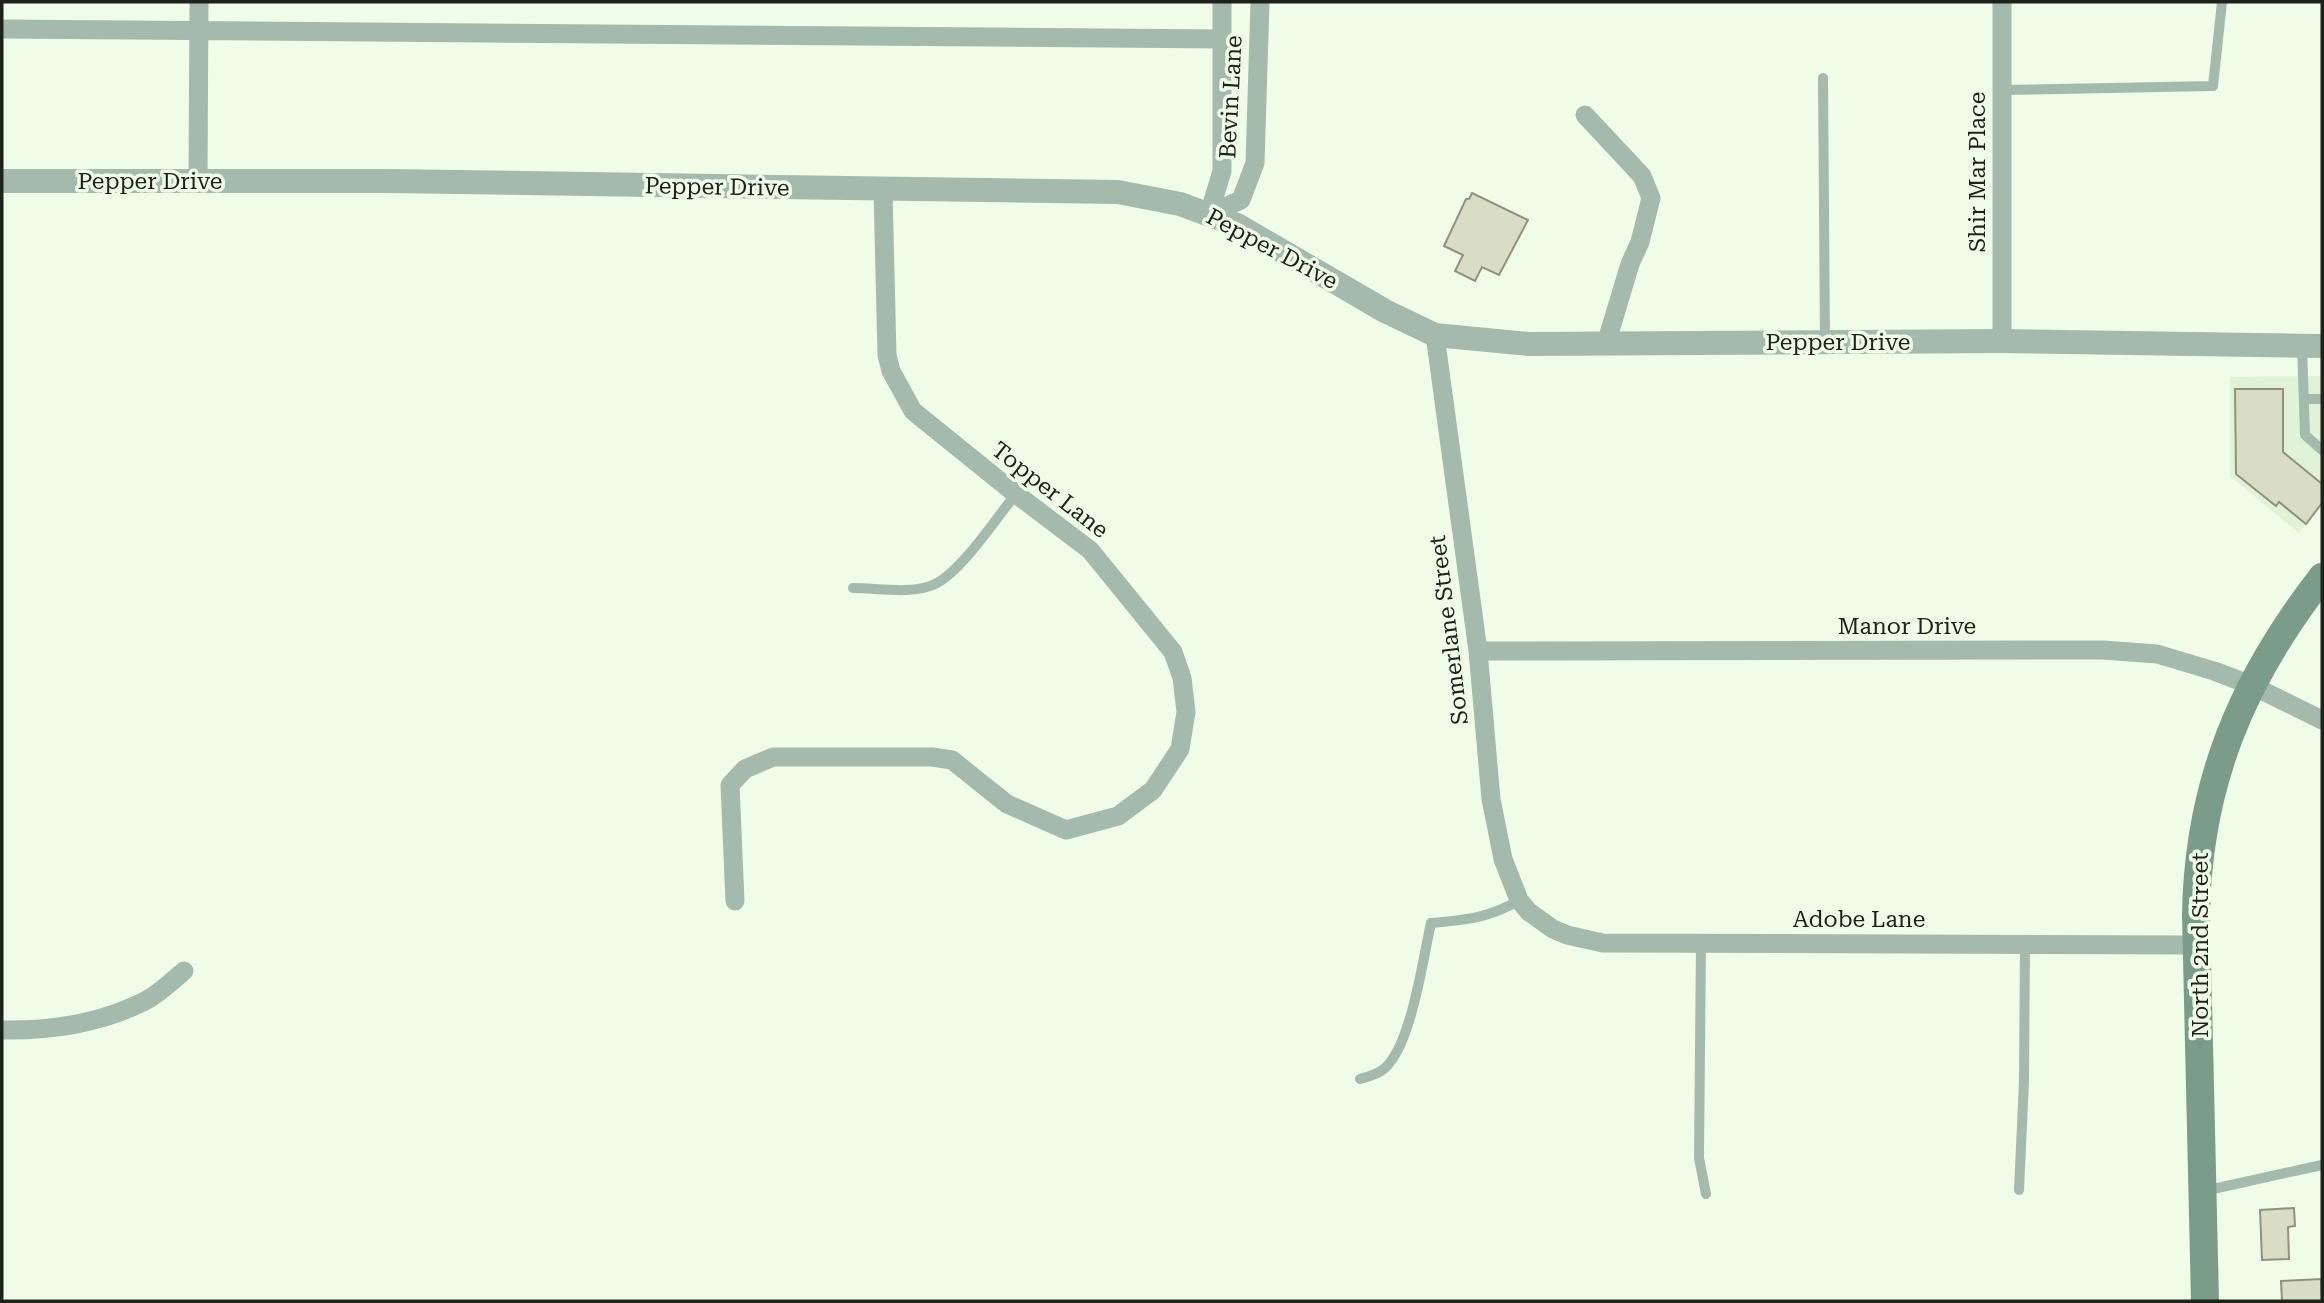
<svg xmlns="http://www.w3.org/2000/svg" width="2324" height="1303" font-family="'Roboto Serif',serif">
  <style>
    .built { fill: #e0f3d7 }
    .building { fill: #daddc5; stroke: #90927d; stroke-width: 2 }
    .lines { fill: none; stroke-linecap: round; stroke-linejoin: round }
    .service { stroke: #a4baad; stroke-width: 10 }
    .minor { stroke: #a4baad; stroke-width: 19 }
    .tertiary { stroke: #a4baad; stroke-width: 24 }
    .secondary { stroke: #7b9c89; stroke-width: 28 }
    .labels { text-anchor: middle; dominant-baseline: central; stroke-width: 7; stroke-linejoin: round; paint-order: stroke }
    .street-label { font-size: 23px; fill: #1d221a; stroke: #effde8 }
  </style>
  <rect width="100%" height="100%" fill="#effde8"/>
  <path class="built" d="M2322 376V505L2299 533 2230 476V377Z"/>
  <path class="building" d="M1472 193 1528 220 1499 275 1482 267 1475 281 1455 271 1463 255 1444 246 1466 199H1469Z
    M2235 389H2283V452L2322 484V503L2306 524 2279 502 2276 506 2236 474Z
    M2294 1208 2295 1226 2288 1227 2289 1259 2262 1260 2260 1210Z
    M2321 1279 2322 1301H2282L2281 1281Z"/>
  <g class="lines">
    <path class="service" d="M1823 78 1825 342
      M2002 90 2213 86 2222 2
      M2302 346 2305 435 2322 450
      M2304 399H2322
      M853 588C878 588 912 595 935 584 961 572 996 518 1016 494
      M1701 942 1699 1158 1706 1194
      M1360 1079C1367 1077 1375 1075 1381 1071 1411 1052 1423 957 1431 923 1463 920 1491 918 1519 900
      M2019 1190 2024 1081 2025 944
      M2204 1191 2322 1165"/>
    <path class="minor" d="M2 29 1221 39
      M1585 115 1642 176 1651 198 1640 242 1630 264 1606 344
      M198 181 199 2
      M1209 214 1241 200 1255 163 1260 2
      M1209 214 1222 171V2
      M1435 335 1478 651 1491 799 1503 859 1519 900 1529 912 1553 929 1567 935 1603 943 2197 945
      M2002 341V2
      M1478 651 2103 650 2157 654 2214 671 2251 685 2322 720
      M735 901 730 785 745 769 773 757H932L952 760 1007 804 1066 830 1118 816 1153 790 1180 749 1186 712 1182 678 1173 652 1090 550 1016 494 913 411 891 371 887 355 883 190
      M2 1030C51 1031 101 1023 145 1001 159 994 172 981 184 971"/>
    <path class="tertiary" d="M2 181H387L1118 192 1180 204 1237 225 1385 311 1435 335 1529 344 2002 341 2322 346"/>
    <path class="secondary" d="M2205 1301 2196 915C2198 784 2242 680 2322 577"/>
  </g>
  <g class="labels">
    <g class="street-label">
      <text transform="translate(1231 97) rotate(-87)">Bevin Lane</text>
      <text transform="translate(1977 172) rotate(-90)">Shir Mar Place</text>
      <text x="150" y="181">Pepper Drive</text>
      <text transform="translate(717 187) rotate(1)">Pepper Drive</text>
      <text transform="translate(1272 249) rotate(28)">Pepper Drive</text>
      <text x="1838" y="342">Pepper Drive</text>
      <text transform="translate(1050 490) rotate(38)">Topper Lane</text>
      <text x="1907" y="626">Manor Drive</text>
      <text transform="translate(1449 630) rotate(-97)">Somerlane Street</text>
      <text x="1859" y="919">Adobe Lane</text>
      <text transform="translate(2200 945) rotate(-90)">North 2nd Street</text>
    </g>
  </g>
  <rect width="2324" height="1303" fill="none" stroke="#1d221a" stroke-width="7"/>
</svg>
